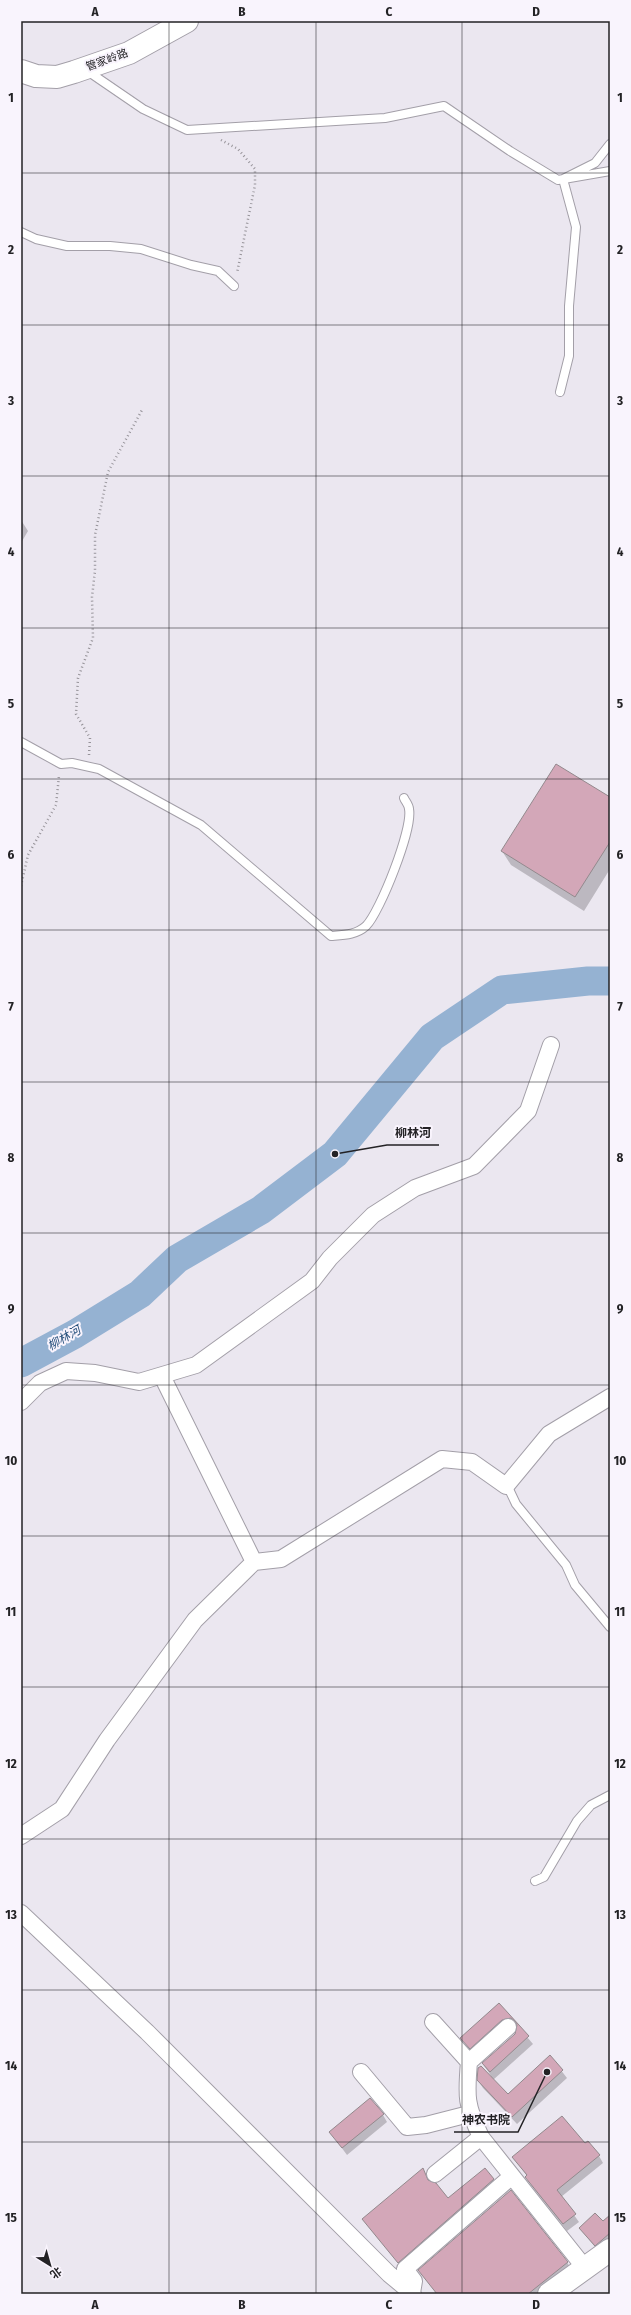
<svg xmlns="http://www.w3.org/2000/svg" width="631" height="2315" font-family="'Fira Sans Condensed','Noto Sans SC',sans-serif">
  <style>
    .shadow { fill: #0003 }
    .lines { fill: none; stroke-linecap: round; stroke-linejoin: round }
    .river { stroke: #95b2d2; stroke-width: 29 }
    .building { fill: #d3a7b8; stroke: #93898d }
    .lane-casing { stroke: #a39fa8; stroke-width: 10 }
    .street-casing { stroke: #a39fa8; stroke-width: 18 }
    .secondary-casing { stroke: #a39fa8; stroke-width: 24 }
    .path { stroke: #97949a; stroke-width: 2.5; stroke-dasharray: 1 3; stroke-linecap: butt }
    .lane { stroke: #fff; stroke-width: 8 }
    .street { stroke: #fff; stroke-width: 16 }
    .secondary { stroke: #fff; stroke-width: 22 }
    .grid { fill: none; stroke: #232225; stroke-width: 1; stroke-opacity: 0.55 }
    .labels { text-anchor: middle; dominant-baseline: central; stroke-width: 4; stroke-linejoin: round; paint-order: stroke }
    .street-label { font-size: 11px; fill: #232225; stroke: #f9f4fd }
    .water-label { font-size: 12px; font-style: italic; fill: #27507c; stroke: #f9f4fd }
    .leader { fill: none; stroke: #232225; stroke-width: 1.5 }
    .callout-dot { fill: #232225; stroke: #f9f4fd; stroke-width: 1.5 }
    .callout-label { font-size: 12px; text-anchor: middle; font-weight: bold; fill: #232225; stroke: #f9f4fd; stroke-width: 4; stroke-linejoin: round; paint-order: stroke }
    .neatline { fill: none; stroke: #232225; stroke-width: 1.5 }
    .grid-label { font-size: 13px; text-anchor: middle; font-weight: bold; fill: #232225 }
  </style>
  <rect width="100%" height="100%" fill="#ebe7f0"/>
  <path class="shadow" d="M21 520 28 531 21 543Z
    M610 799V869L584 911 511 865 502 851Z
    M499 2004 533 2044 493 2080 508 2096 550 2056 567 2078 517 2124 483 2088 478 2080 491 2076 483 2064 515 2034 518 2027 515 2025 474 2055 461 2038Z
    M383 2115 387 2122 347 2155 330 2132Z
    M599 2156 603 2163 561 2197 579 2222 567 2231 530 2184 527 2176 513 2157Z
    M423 2170 429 2182 448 2200 493 2179 498 2187 403 2269 363 2219Z
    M610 2216V2243L599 2252 580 2228 603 2222Z
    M567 2262 571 2269 540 2294H437L419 2270Z"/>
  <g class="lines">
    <path class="river" d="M21 1363 75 1334 140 1294 177 1259 261 1210 335 1154 432 1037 502 990 588 981H610"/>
  </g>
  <path class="building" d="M556 764 610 797V842L575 897 501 851Z
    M499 2003 529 2036 490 2072 482 2063 515 2034 517 2025 515 2021 511 2018 502 2020 470 2049 460 2038Z
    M550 2055 563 2070 512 2117 477 2080 478 2068 481 2066 508 2094Z
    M370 2098 384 2114 342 2148 329 2132Z
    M562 2116 585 2143 588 2141 600 2155 557 2190 576 2214 563 2224 525 2177 527 2175 512 2157Z
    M423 2168 428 2180 436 2183 448 2198 485 2168 494 2179 398 2263 362 2219Z
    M511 2190 568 2262 528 2294H437L418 2270Z
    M595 2213 603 2221 610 2215V2233L595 2246 579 2228Z"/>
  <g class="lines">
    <defs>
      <path id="lane" d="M86 70 143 109 187 130 385 118 444 106 510 151 558 180 610 171
        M21 232 36 239 67 246H110L141 249 191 265 218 271 234 286
        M560 392 569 356V306L576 227 563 179 595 163 610 144
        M21 742 61 764 72 763 99 769 201 825 331 936C344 935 356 935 366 926 380 912 413 829 409 809 409 805 405 801 404 798
        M507 1485 516 1504 566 1565 575 1585 610 1627
        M535 1881 544 1877 577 1821 591 1805 610 1795"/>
      <path id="street" d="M162 1376 254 1562
        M21 1402 40 1383 66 1371 95 1373 139 1382 196 1365 312 1281 330 1258 373 1215 415 1188 474 1166 528 1111 551 1045
        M21 1836 62 1809 107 1740 195 1620 254 1562 281 1559 442 1459 472 1462 506 1486 549 1434 610 1397
        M21 1913 147 2032 389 2274 413 2294
        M433 2022 469 2062C466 2096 466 2106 481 2137
        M469 2062 508 2027
        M361 2072 407 2127 426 2125 469 2114
        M435 2174 481 2137 585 2268
        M412 2293 414 2281 405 2269 512 2176"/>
      <path id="secondary" d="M21 71 36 76 57 77 74 72 129 53 187 21
        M549 2294 610 2250"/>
    </defs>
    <use href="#lane" class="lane-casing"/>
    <use href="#street" class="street-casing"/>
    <use href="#secondary" class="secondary-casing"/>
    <path class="path" d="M221 140 238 149 255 169V185L237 273
      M89 755 90 738 76 714 78 678 93 638 92 597 95 571V535L108 472 142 410
      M21 886 28 855 56 805 59 776"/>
    <use href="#lane" class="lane"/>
    <use href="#street" class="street"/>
    <use href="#secondary" class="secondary"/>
  </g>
  <path class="grid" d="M169 21V2294M316 21V2294M462 21V2294M21 173H610M21 325H610M21 476H610M21 628H610M21 779H610M21 930H610M21 1082H610M21 1233H610M21 1385H610M21 1536H610M21 1687H610M21 1839H610M21 1990H610M21 2142H610"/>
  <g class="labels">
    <g class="street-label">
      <text transform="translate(107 60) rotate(-20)">管家岭路</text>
    </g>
    <g class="water-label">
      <text transform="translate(64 1338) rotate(-30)">柳林河</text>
    </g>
  </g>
  <path class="leader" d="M335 1154L387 1145H439M547 2072L518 2132H454"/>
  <g class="callout-dot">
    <circle cx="335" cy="1154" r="4"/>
    <circle cx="547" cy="2072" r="4"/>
  </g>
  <g class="callout-label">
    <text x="413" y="1137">柳林河</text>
    <text x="486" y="2124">神农书院</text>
  </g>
  <rect width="631" height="2315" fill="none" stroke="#f9f4fd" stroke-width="44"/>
  <g transform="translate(50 2265) rotate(143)" stroke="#f9f4fd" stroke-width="3" paint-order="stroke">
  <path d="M0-3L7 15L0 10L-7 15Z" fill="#232225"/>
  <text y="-6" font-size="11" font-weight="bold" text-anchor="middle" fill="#232225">北</text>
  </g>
  <rect x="22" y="22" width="587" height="2271" class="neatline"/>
  <g class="grid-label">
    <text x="95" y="16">A</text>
    <text x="242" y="16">B</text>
    <text x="389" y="16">C</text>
    <text x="536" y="16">D</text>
    <text x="11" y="102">1</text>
    <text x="620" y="102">1</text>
    <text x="11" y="254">2</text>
    <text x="620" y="254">2</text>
    <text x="11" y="405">3</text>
    <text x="620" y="405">3</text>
    <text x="11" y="556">4</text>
    <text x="620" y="556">4</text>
    <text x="11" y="708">5</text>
    <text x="620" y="708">5</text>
    <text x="11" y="859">6</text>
    <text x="620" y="859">6</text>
    <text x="11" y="1011">7</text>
    <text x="620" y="1011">7</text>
    <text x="11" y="1162">8</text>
    <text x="620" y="1162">8</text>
    <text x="11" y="1313">9</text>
    <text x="620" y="1313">9</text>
    <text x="11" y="1465">10</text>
    <text x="620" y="1465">10</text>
    <text x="11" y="1616">11</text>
    <text x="620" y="1616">11</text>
    <text x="11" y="1768">12</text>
    <text x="620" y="1768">12</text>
    <text x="11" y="1919">13</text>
    <text x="620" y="1919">13</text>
    <text x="11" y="2070">14</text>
    <text x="620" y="2070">14</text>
    <text x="11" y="2222">15</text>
    <text x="620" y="2222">15</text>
    <text x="95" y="2309">A</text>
    <text x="242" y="2309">B</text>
    <text x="389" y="2309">C</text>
    <text x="536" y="2309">D</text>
  </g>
</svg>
